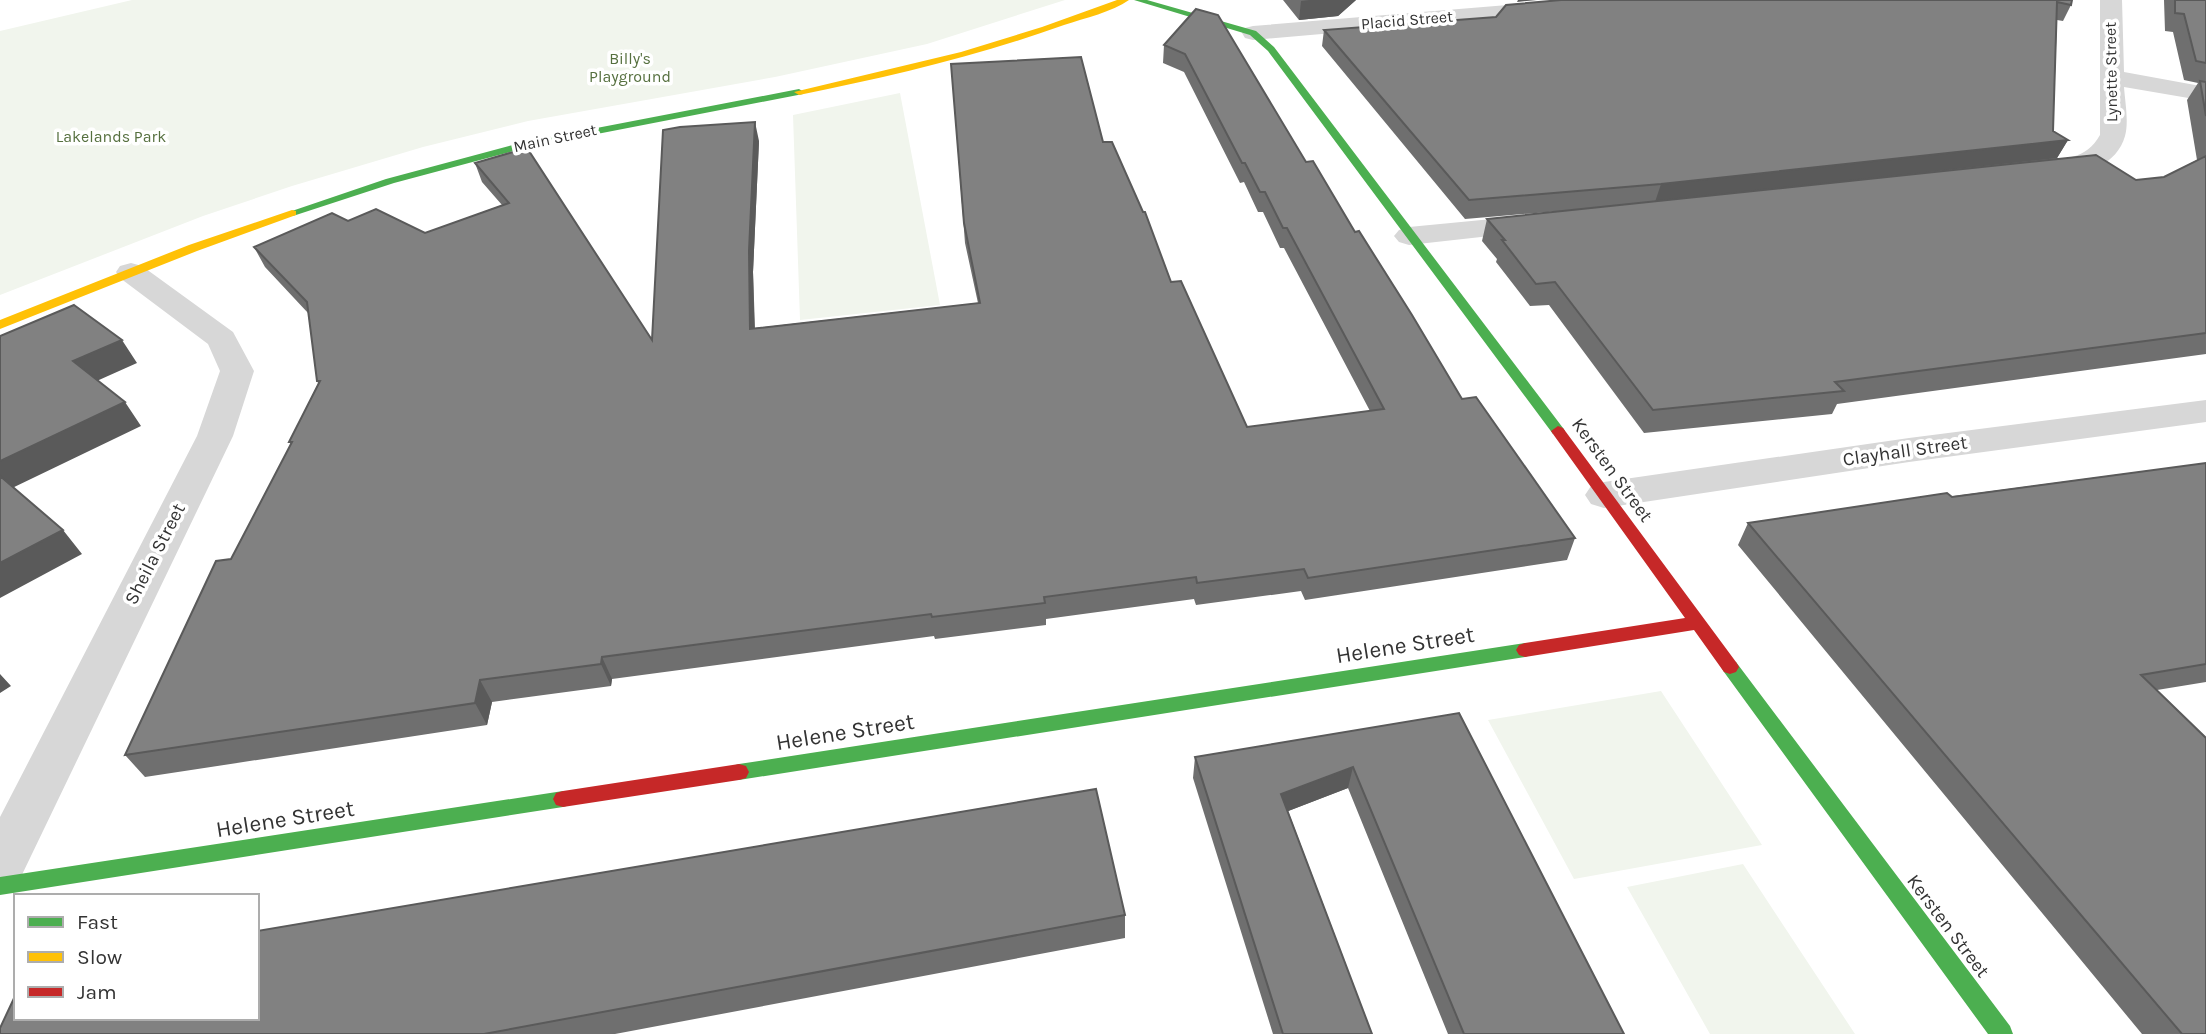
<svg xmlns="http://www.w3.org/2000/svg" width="2206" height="1034" font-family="Karla,sans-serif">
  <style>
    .green { fill: #f1f5ed }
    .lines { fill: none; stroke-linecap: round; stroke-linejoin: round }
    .street { fill: #d7d7d7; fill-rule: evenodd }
    .fast { fill: #4caf50; fill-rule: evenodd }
    .slow { fill: #ffc107; fill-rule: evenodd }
    .jam { fill: #c62828; fill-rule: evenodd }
    .wall { fill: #6f6f6f }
    .shaded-wall { fill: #5a5a5a }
    .building { fill: #818181; stroke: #5a5a5a; stroke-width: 2 }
    .labels { text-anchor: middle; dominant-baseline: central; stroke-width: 7; stroke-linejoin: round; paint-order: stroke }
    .far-street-label { font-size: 16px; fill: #333; stroke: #fff }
    .far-park-label { font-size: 16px; fill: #56703f; stroke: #fff }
    .street-label { font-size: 19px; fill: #333; stroke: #fff }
    .near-street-label { font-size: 23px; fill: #333; stroke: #fff }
  </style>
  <rect width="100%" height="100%" fill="#fff"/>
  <path class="green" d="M132 0H1065L927 44 775 77 528 121 423 147 292 186 203 216 0 295V31Z
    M900 93 940 305 800 320 793 115Z
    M1661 691 1762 845 1574 879 1488 720Z
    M1743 864 1855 1034H1710L1627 887Z"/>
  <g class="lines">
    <path class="street" d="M1569 0H1656L1652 4 1645 6 1253 40 1245 38 1242 33 1245 28 1253 26Z
      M2100 0H2122L2124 72 2206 87V101L2124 87C2125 101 2129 122 2125 136 2116 170 2069 182 2039 175L2035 169 2039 163C2065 157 2085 161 2100 135Z
      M1535 215 1545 218 1549 224 1545 230 1409 245 1399 242 1394 236 1399 230 1409 227Z
      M131 263 142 266 233 332 254 371 233 436 18 883 0 889V817L197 436 220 371 208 344 120 278 116 272 120 266Z
      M2206 400V422L1909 462 1604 508 1591 504 1585 495 1591 486 1604 482 1909 438Z"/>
    <path class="fast" d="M1134 0H1147L1256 31 1274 47 1563 428 1565 431 1563 434H1553L1268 51 1250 35Z
      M799 89 804 92 803 94 525 148 394 183 296 215 292 216 286 213 386 179 524 142Z
      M1525 643 1531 645 1534 650 1531 655 1525 657 739 780 732 778 729 772 732 766 739 764Z
      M1730 660 1736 662 2010 1026 2013 1034H1988L1724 672 1721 667 1724 662Z
      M563 791 570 793 573 799 570 805 563 807 0 895V877Z"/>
    <path class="slow" d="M1117 0H1129C1112 12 1085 18 1064 25 978 56 889 77 799 95L794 92 961 52 1042 27Z
      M292 210 296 211V215L197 251 0 329V320L189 245Z"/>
    <path class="jam" d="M1558 426 1563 428 1736 662 1739 667 1736 672 1730 674 1724 672 1694 630 1525 657 1519 655 1516 650 1519 645 1525 643 1685 618 1553 434 1551 431Z
      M739 764 746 766 749 772 746 778 739 780 563 807 556 805 553 799 556 793 563 791Z"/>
  </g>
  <path class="wall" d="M1283 0H1356L1338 16 1299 20Z
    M2072 0 2071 5 2063 21 2057 20 2053 131 2068 140 2057 158 2136 180 2164 177 2197 160 2187 100 2198 83 2184 80 2173 32 2165 31 2164 0H2206V354L1837 404 1832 414 1644 433 1549 305 1530 306 1496 262 1497 259 1482 241 1487 219 1584 209 1465 219 1322 46 1324 30 1496 17Z
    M1196 9 1355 232 1462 399 1575 538 1567 560 1305 600 1301 591 1196 605 1194 599 1046 619V625L935 639 934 636 612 679 611 686 492 702 487 725 145 777 125 755 231 559 291 444 289 442 318 384 308 313 265 267 254 247 348 221 425 233 502 205 482 182 475 163 652 340 759 141 753 272 755 328 978 303 965 243 951 64 1103 142 1171 282 1247 427 1370 411 1284 248H1280L1263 212H1258L1244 182 1240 183 1184 72 1163 63 1164 45Z
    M2206 463V682L2157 690 2206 1034H2142L1738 545 1748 523Z
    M1459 713 1624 1034H1448L1348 788 1288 811 1372 1034H1273L1193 778 1195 757Z
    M1125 915V938L615 1034H0Z"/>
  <path class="shaded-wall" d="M1309 0H1356L1338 16 1299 20 1301 1Z
    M1518 0H1537L1517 2Z
    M755 122 759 141 753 272 755 350 750 329 749 251Z
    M2068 140 2057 158 1655 202 1661 184Z
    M122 340 137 363 90 384 73 361Z
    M125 402 141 426 8 490 0 480V461Z
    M63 530 82 554 0 598V563Z
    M602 657 612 679 611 686 601 664Z
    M0 674 11 686 0 693Z
    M480 680 492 702 487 725 475 703Z
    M1353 767 1348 788 1278 815 1281 794Z"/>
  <path class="building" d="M1561 0H2072L2071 5 2057 2 2053 131 2068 140 1661 184 1469 200 1324 30 1496 17 1506 5Z
    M2175 0H2206V63L2196 61 2184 14 2175 13Z
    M1196 9 1218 15 1306 162 1313 161 1355 232 1359 231 1412 315 1462 399 1476 397 1575 538 1308 578 1304 569 1197 583 1196 577 1044 597 1045 603 932 617 931 614 602 657 601 664 480 680 475 703 125 755 216 561 231 559 292 442H289L320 381H317L307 302 254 247 332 213 348 221 376 209 425 233 509 203 475 163 527 148 652 340 663 130 680 127 755 122 749 251 750 329 980 303 964 223 951 64 1081 57 1103 142H1112L1143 212H1145L1171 282 1181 281 1247 427 1384 409 1287 228H1283L1265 192H1260L1245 163H1242L1185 54 1164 45Z
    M2200 81 2206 82V116Z
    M2096 155 2136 180 2164 177 2206 156V333L1835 382 1844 391 1653 410 1555 282 1536 284 1502 240H1505L1487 219Z
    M74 305 122 340 73 361 125 402 0 461V336Z
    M2206 463V664L2141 675 2206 738V1034H2182L1748 523 1947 493 1952 497Z
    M0 476 63 530 0 563Z
    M1459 713 1624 1034H1464L1353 767 1281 794 1372 1034H1283L1195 757Z
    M1096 789 1125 915 484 1034H0V1028L16 994V1018H257V931Z"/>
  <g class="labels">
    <g class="far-street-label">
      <text transform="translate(1407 20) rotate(-5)">Placid Street</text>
      <text transform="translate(2111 72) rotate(-91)">Lynette Street</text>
      <text transform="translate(555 138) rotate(-12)">Main Street</text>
    </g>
    <g class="far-park-label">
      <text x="630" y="58">Billy's<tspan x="630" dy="18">Playground</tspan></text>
      <text x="111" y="136">Lakelands Park</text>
    </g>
    <g class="street-label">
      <text transform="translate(1905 451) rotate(-8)">Clayhall Street</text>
      <text transform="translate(1612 470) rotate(54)">Kersten Street</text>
      <text transform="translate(155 554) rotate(-63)">Sheila Street</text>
      <text transform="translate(1948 926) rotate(53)">Kersten Street</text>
    </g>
    <g class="near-street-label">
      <text transform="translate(1405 645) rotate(-9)">Helene Street</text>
      <text transform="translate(845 732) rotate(-9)">Helene Street</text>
      <text transform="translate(285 819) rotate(-9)">Helene Street</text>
    </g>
  </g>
  <rect x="14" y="894" width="245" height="126" fill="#ffffff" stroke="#adadad" stroke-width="2"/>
  <rect x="28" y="917" width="35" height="10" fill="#4caf50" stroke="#adadad" stroke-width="2"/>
  <text x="77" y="929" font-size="21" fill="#333333">Fast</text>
  <rect x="28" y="952" width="35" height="10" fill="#ffc107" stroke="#adadad" stroke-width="2"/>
  <text x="77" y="964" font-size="21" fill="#333333">Slow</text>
  <rect x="28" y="987" width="35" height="10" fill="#c62828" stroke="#adadad" stroke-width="2"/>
  <text x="77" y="999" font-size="21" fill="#333333">Jam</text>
</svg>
